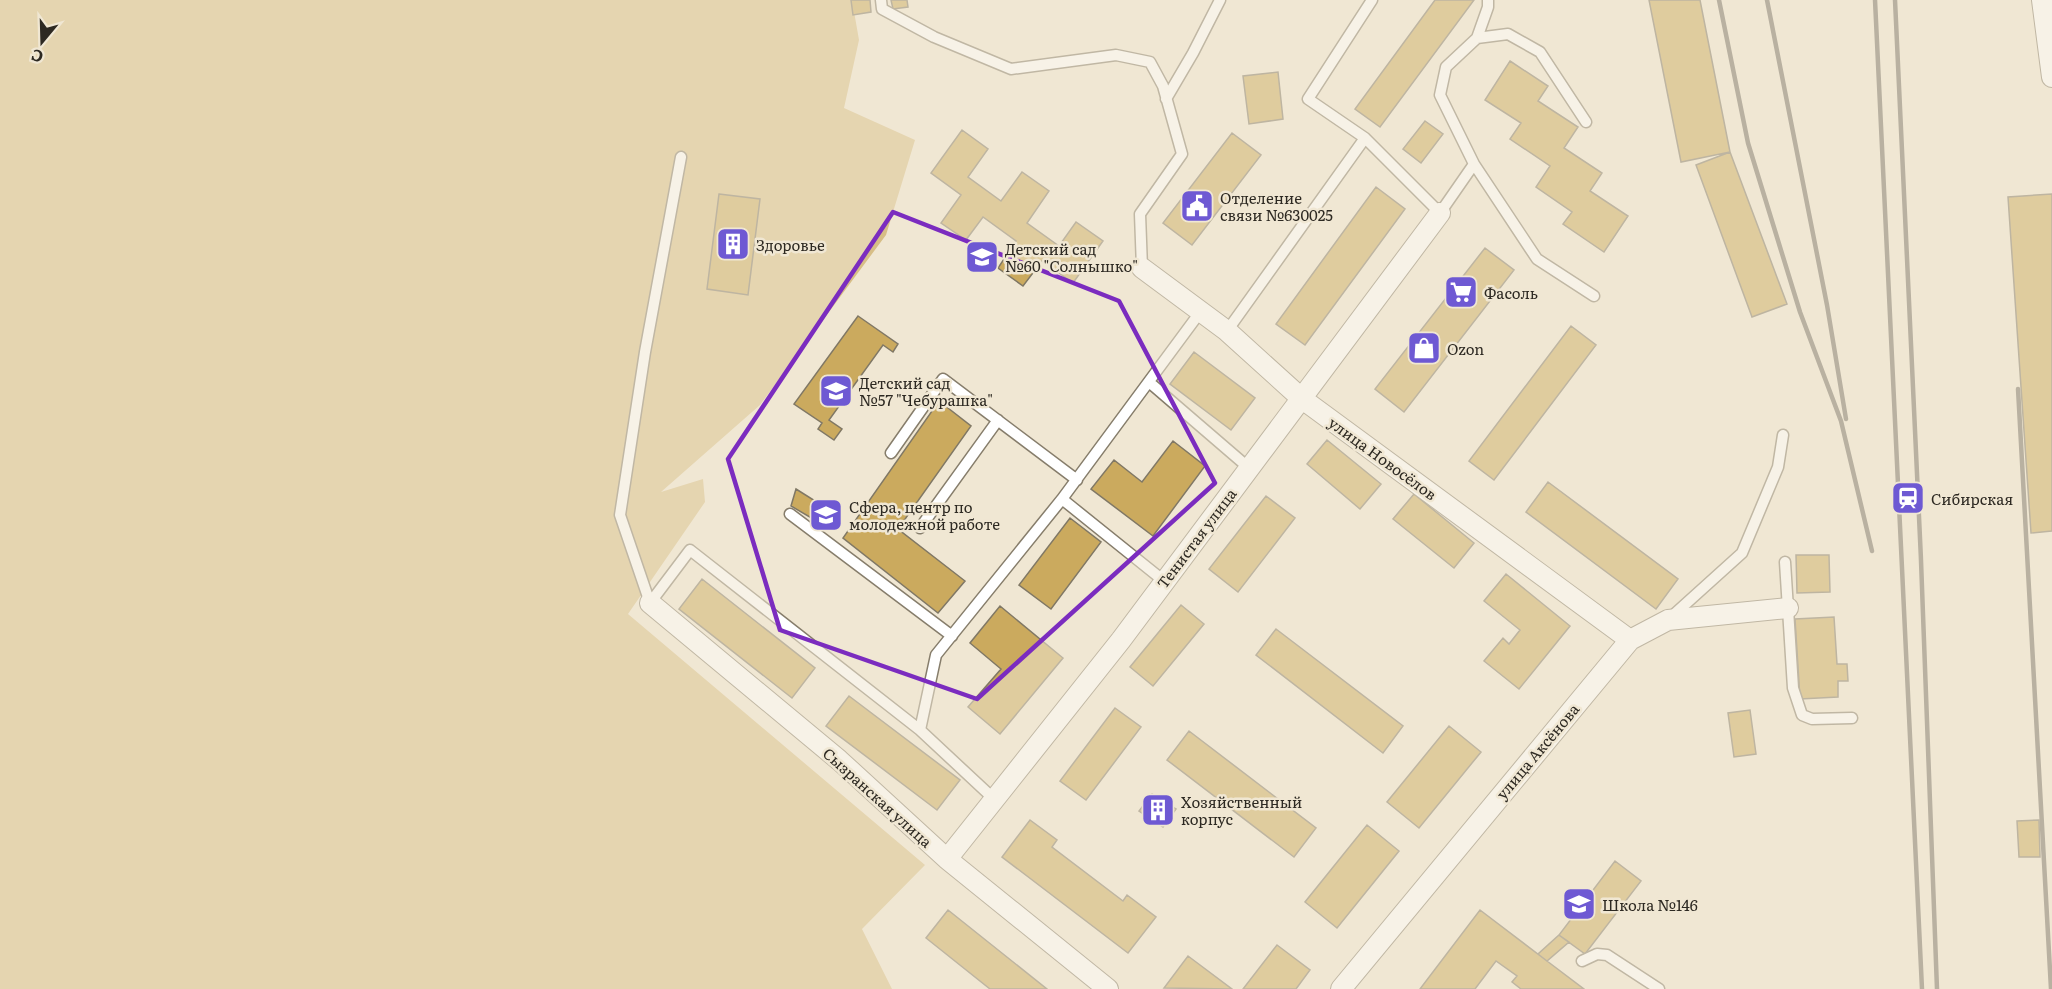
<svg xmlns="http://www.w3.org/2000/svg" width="2052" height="989" font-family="Literata,serif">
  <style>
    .green { fill: #d7be86 }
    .building { fill: #cbaa5e; stroke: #807865; stroke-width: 1.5 }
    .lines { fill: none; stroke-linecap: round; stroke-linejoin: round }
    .service-casing { stroke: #867d6b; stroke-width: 13 }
    .minor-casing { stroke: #867d6b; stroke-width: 22 }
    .service { stroke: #fff; stroke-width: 10 }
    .minor { stroke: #fff; stroke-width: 20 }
    .rail { stroke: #756f64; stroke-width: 4.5 }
    .marked { fill: none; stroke: #7b2cbf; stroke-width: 4.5; stroke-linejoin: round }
    .labels { text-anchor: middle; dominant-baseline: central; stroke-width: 5; stroke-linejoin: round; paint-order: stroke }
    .poi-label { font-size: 15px; fill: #2d2922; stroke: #f0e7d3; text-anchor: start }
    .street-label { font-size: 15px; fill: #2d2922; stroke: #f0e7d3 }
  </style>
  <rect width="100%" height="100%" fill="#f0e7d3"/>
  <path class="green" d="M0 0H852L859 40 844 108 915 140 886 235 760 405 661 492 703 479 705 502 628 614 925 865 862 929 892 989H0Z"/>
  <path class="building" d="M851 0H870L871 12 853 15Z
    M891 0H907L908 7 893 9Z
    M1435 0H1474L1380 127 1355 109Z
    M1649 0H1700L1730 152 1681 162Z
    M1510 61 1548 86 1538 101 1578 127 1564 148 1602 173 1590 191 1628 216 1604 252 1563 224 1572 212 1536 187 1550 166 1510 139 1521 123 1485 100Z
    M1278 72 1283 119 1249 124 1243 76Z
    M1425 121 1443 134 1421 163 1403 149Z
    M962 130 988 149 968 177 1001 201 1022 172 1049 191 1027 223 1059 246 1076 222 1103 241 1073 283 1042 261 1023 286 998 268 1016 241 983 217 966 240 941 223 961 195 931 173Z
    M1232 133 1261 155 1192 245 1163 223Z
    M1730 152 1787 304 1752 317 1696 165Z
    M1376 187 1405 209 1305 345 1276 324Z
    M719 194 760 199 748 295 707 289Z
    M2052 194V531L2031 533 2008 197Z
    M1485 248 1514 270 1404 412 1375 389Z
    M858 316 898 344 893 352 883 345 829 420 842 429 834 440 818 429 822 423 794 404Z
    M1571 326 1596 345 1494 480 1469 461Z
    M1194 352 1255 398 1231 430 1170 384Z
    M939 401 971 426 898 529 965 581 938 613 843 538Z
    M1327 440 1381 484 1360 509 1307 464Z
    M1173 441 1205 466 1153 536 1091 489 1114 460 1142 482Z
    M1548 482 1678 579 1656 609 1526 512Z
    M796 489 831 511 820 523 791 506Z
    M1414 494 1474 543 1454 568 1393 519Z
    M1266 496 1295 518 1238 592 1209 569Z
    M1070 518 1101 542 1051 609 1019 585Z
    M1796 555H1829L1830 592 1797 593Z
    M1506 574 1570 626 1519 689 1484 661 1503 638 1509 644 1520 630 1484 601Z
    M702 579 815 668 792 698 679 609Z
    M1181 605 1204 624 1153 686 1130 667Z
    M1000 606 1063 658 1000 734 968 707 1001 669 970 643Z
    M1834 617 1837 664H1847L1848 681H1838V697L1800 699 1795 619Z
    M1276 629 1403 726 1383 753 1256 655Z
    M849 696 960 780 937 810 826 726Z
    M1115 708 1141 727 1086 800 1060 781Z
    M1750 710 1756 754 1734 757 1728 713Z
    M1449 726 1481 752 1419 828 1387 802Z
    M1189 731 1316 828 1294 857 1167 760Z
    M1152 794 1176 809 1163 827 1139 811Z
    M1030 820 1057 840 1052 847 1123 901 1127 895 1156 917 1128 953 1002 857Z
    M2039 820 2040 857H2019L2017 821Z
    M1367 825 1399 851 1337 928 1305 902Z
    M1615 861 1641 881 1585 954 1559 935Z
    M948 910 1047 989H990L926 938Z
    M1480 910 1547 961 1584 989H1521L1512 982 1517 976 1496 961 1475 989H1420Z
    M1559 935 1569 942 1547 961 1538 954Z
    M1277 945 1310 970 1296 989H1243Z
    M1188 956 1232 989 1164 988Z"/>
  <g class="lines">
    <defs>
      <path id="service" d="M881 0 882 9 934 37 1011 69 1116 55 1150 62 1163 86 1182 154 1140 214 1142 268
        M1372 0 1308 99 1365 138 1440 213 1474 164
        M1477 38 1488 7V0
        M1166 99 1193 53 1220 0
        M1586 122 1540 52 1508 34 1477 38 1446 67 1440 95 1474 164 1537 259 1594 296
        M1227 331 1365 138
        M1149 382 1249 468
        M891 453 943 379 1077 480
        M790 514 952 636
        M920 528 998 420
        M1785 562 1793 688 1802 715 1812 719 1852 718
        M1164 581 1062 499 1201 311
        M650 603 620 515 645 352 681 157
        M650 603 690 550 920 730
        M1670 618 1742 553 1778 467 1783 435
        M994 799 920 730 936 655 1062 499
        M1582 961 1597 954 1607 955 1659 989"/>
      <path id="minor" d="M2042 0 2052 77
        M1142 268 1227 331 1301 398 1630 640
        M650 603 839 760 947 859 1108 989
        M947 859 1121 640 1440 213
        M1341 989 1630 640 1668 620 1788 608"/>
    </defs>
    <use href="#service" class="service-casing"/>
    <use href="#minor" class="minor-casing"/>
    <use href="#service" class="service"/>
    <use href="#minor" class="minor"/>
    <path class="rail" d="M1719 0 1748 143 1800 312 1841 421 1872 551
      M1767 0 1827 305 1846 419
      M1875 0 1922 989
      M1895 0C1912 330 1926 659 1937 989
      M2018 389 2051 989"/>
  </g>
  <path d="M0 0H2052V989H0ZM893 212 1119 301 1215 483 977 699 780 630 728 459Z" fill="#f0e7d3" fill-opacity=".55" fill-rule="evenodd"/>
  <path class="marked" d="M893 212 1119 301 1215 483 977 699 780 630 728 459Z"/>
  <defs>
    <symbol id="civic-square" viewBox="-11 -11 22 22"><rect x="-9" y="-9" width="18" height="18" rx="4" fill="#6e59d3" stroke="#f0e7d3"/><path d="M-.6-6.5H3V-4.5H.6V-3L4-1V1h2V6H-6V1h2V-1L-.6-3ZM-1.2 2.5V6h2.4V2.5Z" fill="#fff"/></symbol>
    <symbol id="building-square" viewBox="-11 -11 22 22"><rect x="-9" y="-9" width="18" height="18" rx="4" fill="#6e59d3" stroke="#f0e7d3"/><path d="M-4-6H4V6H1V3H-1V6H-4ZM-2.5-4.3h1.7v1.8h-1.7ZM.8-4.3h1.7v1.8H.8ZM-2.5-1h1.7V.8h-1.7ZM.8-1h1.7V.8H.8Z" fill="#fff"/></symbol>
    <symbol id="school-square" viewBox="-11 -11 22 22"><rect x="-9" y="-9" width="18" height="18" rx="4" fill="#6e59d3" stroke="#f0e7d3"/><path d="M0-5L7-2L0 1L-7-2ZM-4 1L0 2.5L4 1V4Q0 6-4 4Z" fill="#fff"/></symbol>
    <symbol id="supermarket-square" viewBox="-11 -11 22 22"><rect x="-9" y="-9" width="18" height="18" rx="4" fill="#6e59d3" stroke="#f0e7d3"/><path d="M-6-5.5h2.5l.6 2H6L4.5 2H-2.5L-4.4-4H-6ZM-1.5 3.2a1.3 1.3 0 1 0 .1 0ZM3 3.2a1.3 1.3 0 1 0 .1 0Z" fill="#fff"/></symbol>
    <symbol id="shop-square" viewBox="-11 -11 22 22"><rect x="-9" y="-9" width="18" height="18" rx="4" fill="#6e59d3" stroke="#f0e7d3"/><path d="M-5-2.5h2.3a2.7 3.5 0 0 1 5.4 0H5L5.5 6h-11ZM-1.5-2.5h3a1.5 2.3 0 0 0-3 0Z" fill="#fff"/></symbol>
    <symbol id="station-square" viewBox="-11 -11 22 22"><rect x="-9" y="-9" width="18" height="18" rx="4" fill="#6e59d3" stroke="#f0e7d3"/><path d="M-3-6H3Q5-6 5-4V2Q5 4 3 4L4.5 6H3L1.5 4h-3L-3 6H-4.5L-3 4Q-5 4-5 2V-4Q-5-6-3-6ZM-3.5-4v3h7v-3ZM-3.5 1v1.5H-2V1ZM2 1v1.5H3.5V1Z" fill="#fff"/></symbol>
  </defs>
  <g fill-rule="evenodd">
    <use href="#civic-square" x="1178" y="187" width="38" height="38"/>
    <use href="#building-square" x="714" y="225" width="38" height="38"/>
    <use href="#school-square" x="963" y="238" width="38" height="38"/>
    <use href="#supermarket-square" x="1442" y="273" width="38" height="38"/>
    <use href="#shop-square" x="1405" y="329" width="38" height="38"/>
    <use href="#school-square" x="817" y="372" width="38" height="38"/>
    <use href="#station-square" x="1889" y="479" width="38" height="38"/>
    <use href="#school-square" x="807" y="496" width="38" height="38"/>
    <use href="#building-square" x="1139" y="791" width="38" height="38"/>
    <use href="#school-square" x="1560" y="885" width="38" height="38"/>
  </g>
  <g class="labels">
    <g class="poi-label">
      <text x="1220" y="197">Отделение<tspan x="1220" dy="17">связи №630025</tspan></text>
      <text x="756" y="244">Здоровье</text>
      <text x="1005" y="248">Детский сад<tspan x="1005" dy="17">№60 "Солнышко"</tspan></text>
      <text x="1484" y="292">Фасоль</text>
      <text x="1447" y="348">Ozon</text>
      <text x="859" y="382">Детский сад<tspan x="859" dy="17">№57 "Чебурашка"</tspan></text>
      <text x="1931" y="498">Сибирская</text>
      <text x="849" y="506">Сфера, центр по<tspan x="849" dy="17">молодежной работе</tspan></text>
      <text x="1181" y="801">Хозяйственный<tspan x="1181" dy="17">корпус</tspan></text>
      <text x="1602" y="904">Школа №146</text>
    </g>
    <g class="street-label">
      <text transform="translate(1383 458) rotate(36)">улица Новосёлов</text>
      <text transform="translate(1196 538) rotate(-53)">Тенистая улица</text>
      <text transform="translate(1537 751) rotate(-50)">улица Аксёнова</text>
      <text transform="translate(878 797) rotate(42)">Сызранская улица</text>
    </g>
  </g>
  <g transform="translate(42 42) rotate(199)" stroke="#f0e7d3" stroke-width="4.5" paint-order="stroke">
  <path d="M0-4.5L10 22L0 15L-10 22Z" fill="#2d2922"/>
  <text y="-9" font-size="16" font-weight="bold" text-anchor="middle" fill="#2d2922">С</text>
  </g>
</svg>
